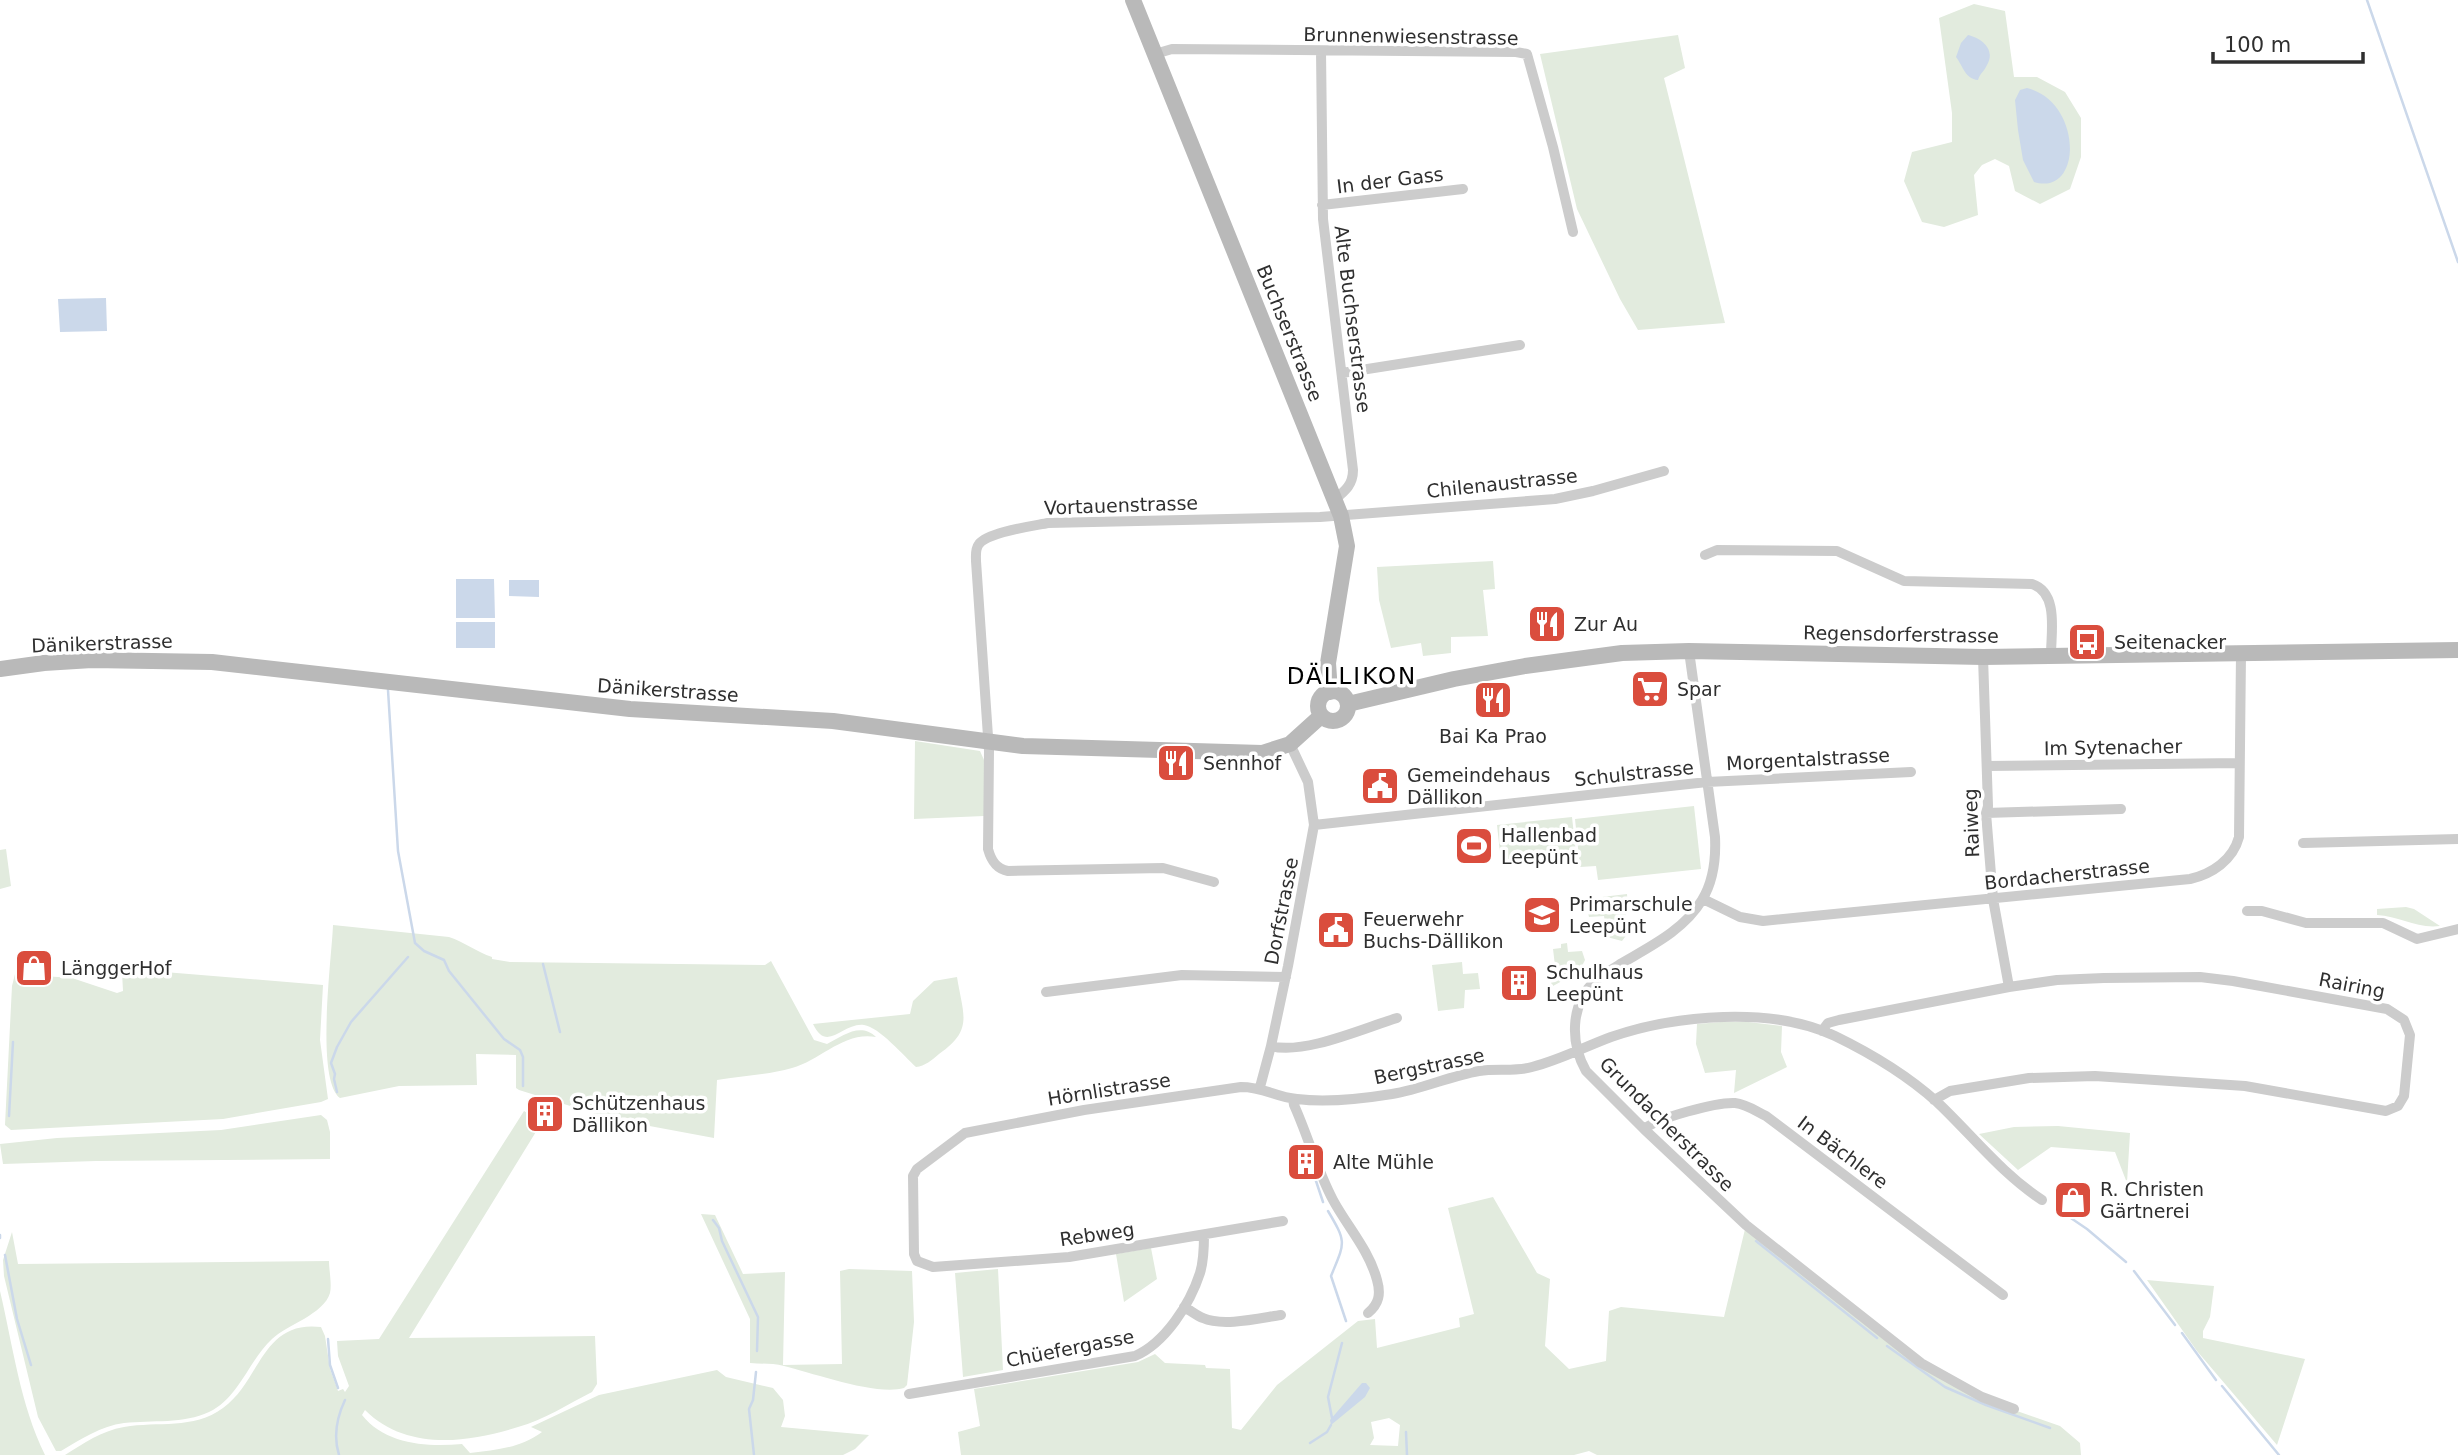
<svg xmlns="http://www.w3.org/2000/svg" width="2458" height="1455" font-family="'DejaVu Sans',sans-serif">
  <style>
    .green { fill: #e2ebde; fill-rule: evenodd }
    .water { fill: #cbd8ea }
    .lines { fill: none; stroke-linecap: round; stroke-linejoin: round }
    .stream { stroke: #cbd8ea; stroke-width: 2.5 }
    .street { stroke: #ccc; stroke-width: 10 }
    .secondary { stroke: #b9b9b9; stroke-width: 16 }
    .labels { text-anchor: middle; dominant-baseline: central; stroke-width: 7; stroke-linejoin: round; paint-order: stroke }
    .street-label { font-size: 19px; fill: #2f2f2f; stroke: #fff }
    .poi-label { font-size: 19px; fill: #2f2f2f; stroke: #fff; text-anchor: start }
    .quarter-label { font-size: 23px; letter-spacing: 2px; fill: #000; stroke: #fff }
  </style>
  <rect width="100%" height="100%" fill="#fff"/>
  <path class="green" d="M1974 4 2005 11 2014 77H2037L2065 92 2081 118V157L2070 189 2040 204 2015 191 2009 166 1995 159 1982 165 1974 175 1978 215 1944 227 1922 222 1904 181 1912 152 1952 142V113L1939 18Z
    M1678 35 1685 68 1664 78 1725 323 1638 330 1620 299 1577 209 1540 54Z
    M1493 561 1495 589 1483 590 1488 636 1451 637V653L1423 656 1421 643 1391 648 1379 600 1377 567Z
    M915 741 980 751 984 760V816L914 819Z
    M1694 806 1701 869 1598 880 1596 866 1580 867 1575 819Z
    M1572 817 1576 853 1501 862 1497 825Z
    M6 849 11 886 0 889V850Z
    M1627 894 1628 908 1625 909 1628 933 1622 941 1607 937 1604 916 1589 917 1587 908 1603 906 1602 897Z
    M2406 907 2414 909 2440 926C2417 929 2399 916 2377 915V909Z
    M333 925 449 937C464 942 477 952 492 957V959L510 962 765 965 771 961 814 1040 827 1044C843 1036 860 1022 876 1037 844 1031 821 1060 792 1068 767 1075 742 1076 717 1080L714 1138 612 1119 519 1090 516 1088V1055L476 1054 477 1085 399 1086 340 1098C315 1079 332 957 333 925Z
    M1567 943 1568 952 1582 951 1585 960 1576 978 1564 976 1562 981 1553 986 1551 983 1556 974 1553 949 1561 948V944Z
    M1462 962 1463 974 1478 973 1480 989 1465 990 1464 1008 1438 1011 1432 965Z
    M140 970 323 985 320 1040 328 1099 321 1102 223 1119 11 1130 5 1125 12 986 15 974 72 978 117 993 123 991 122 972Z
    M957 977C963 1015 974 1030 939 1054 932 1060 925 1066 916 1067 904 1056 879 1027 864 1025 843 1022 827 1054 813 1024L910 1014 913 1001 934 981Z
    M1721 1022H1748L1782 1026 1781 1052 1787 1067 1734 1093 1736 1070 1705 1073 1696 1044 1697 1024Z
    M524 1111 542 1122 409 1338 595 1336 597 1384 592 1392C568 1404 544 1420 518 1427 467 1443 406 1451 365 1410L362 1415C386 1445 427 1447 462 1444L470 1453C496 1450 521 1448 542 1432L531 1427 599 1395 717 1370 726 1377 773 1388 783 1400 785 1416 781 1427 869 1435 855 1449 843 1455H65C84 1443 101 1431 124 1427 158 1421 193 1430 223 1408 261 1381 261 1320 321 1327L325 1336 330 1369 338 1391 343 1389 345 1392 349 1386 338 1356 337 1341 379 1339Z
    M321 1115 327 1120 330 1132V1159L96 1161 3 1164 0 1144 57 1138 221 1130Z
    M2058 1126 2130 1133 2127 1183 2115 1152 2051 1147 2018 1170 1979 1134 2014 1127Z
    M1493 1197 1537 1273 1550 1279 1545 1346 1569 1369 1606 1361 1609 1311 1621 1307 1724 1317 1746 1225 1921 1363 2017 1411 2060 1426 2080 1443 2081 1455H1597L1589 1451 1574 1455H961L958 1432 980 1426 974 1389 1138 1362 1155 1354 1165 1363 1205 1365 1206 1368 1230 1369 1232 1428 1241 1430 1277 1385 1358 1321 1375 1319 1377 1348 1460 1327 1459 1318 1474 1314 1448 1208ZM1389 1418 1400 1425 1398 1446 1370 1445 1374 1438 1371 1422Z
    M701 1214 715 1215 743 1274 785 1272 783 1365 842 1364 840 1271 849 1269 912 1271 914 1322 907 1385 904 1388C876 1396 813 1373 784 1366 773 1363 761 1364 750 1363V1319Z
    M12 1232 18 1264 329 1261C329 1270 332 1284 330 1293 324 1314 287 1325 272 1339 249 1360 239 1398 209 1412 184 1424 152 1420 124 1423 101 1426 81 1439 61 1451H56L38 1417 4 1276 3 1260Z
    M1151 1248 1157 1279 1124 1302 1116 1254Z
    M998 1269 1003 1370 963 1377 955 1273Z
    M2147 1280 2214 1286 2210 1317 2203 1331V1338L2305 1359 2277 1445 2197 1351Z
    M0 1291C13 1346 20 1404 45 1455H0Z"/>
  <path class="water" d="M1968 35C1982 38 1996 50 1987 65 1984 72 1980 73 1978 80 1965 79 1963 66 1956 57L1961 43Z
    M2027 88C2083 102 2083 197 2034 182L2023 160 2018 130 2015 100 2020 90Z
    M106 298 107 331 60 332 58 299Z
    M456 579H494L495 618H456Z
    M509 580H539V597L509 596Z
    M456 622H495V648H456Z
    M1362 1383H1366L1370 1388 1365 1397 1331 1425 1330 1420Z"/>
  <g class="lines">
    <path class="stream" d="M2367 0 2458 262
      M388 690 398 851 415 943 424 951 444 960 449 971 504 1039 520 1050 523 1057V1086
      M543 964 560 1032
      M337 1092 334 1079 335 1074 331 1063 337 1047 351 1022 408 957
      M9 1116 13 1042
      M1315 1178 1323 1202
      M2059 1210 2087 1229 2126 1262
      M1328 1211C1347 1243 1345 1242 1331 1276L1346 1321
      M713 1220 719 1228 722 1241 758 1317 757 1351
      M0 1235V1238
      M1756 1241 1877 1338
      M5 1255 17 1319 31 1365
      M2134 1271 2175 1325
      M2182 1333 2216 1380
      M328 1339 330 1365 338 1388
      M1887 1346 1945 1387 1986 1405 2050 1428
      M2222 1386 2279 1455
      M1332 1418 1328 1397 1342 1343
      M1406 1432 1407 1455
      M1310 1443 1327 1432 1331 1425
      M339 1455C333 1436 337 1417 345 1400
      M754 1455 749 1409 753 1400 756 1372"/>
    <path class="street" d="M1321 51 1323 219 1353 470C1353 485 1345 491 1334 500
      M1155 54 1172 49 1516 52 1527 54 1553 147 1573 232
      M1322 205 1463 189
      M1342 373 1520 345
      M1705 555 1717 550 1837 551 1904 581 2032 584C2059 593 2051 632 2051 655
      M1689 651 1715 837C1716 858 1713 882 1702 900 1684 930 1651 946 1622 963 1613 969 1603 974 1595 981 1570 1004 1570 1043 1586 1071L1644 1129 1746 1225 1921 1363 1982 1397 2014 1409
      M1983 657 1988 806 1986 813 1993 899 2009 987
      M1987 766 2239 763
      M1986 813 2121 809
      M1314 825 1707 782 1911 772
      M2303 843 2458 839
      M1214 882 1163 868 1008 871C996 869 991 860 988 849L989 751 976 561C976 555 975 549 979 544 988 532 1033 526 1048 523L1320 517 1555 499 1593 491 1664 471
      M1703 899 1740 917 1763 921 2190 879C2212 874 2233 860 2239 837L2241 654
      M2247 911H2262L2306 923H2383L2417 939 2458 929
      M1046 992 1182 975 1286 977
      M1822 1031 1828 1023 1839 1020 2009 987 2057 980 2104 978 2200 977 2233 981 2387 1009 2404 1020 2410 1035 2404 1096 2398 1106 2386 1111 2245 1086 2095 1076 2029 1078 1950 1091 1934 1100
      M1271 1046C1304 1055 1364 1028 1397 1018
      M1260 1087 1271 1046 1288 966 1314 825 1308 782 1290 744
      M1293 1099 1294 1105C1308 1136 1317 1170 1333 1200 1347 1226 1369 1250 1377 1280 1381 1294 1379 1304 1368 1313
      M1644 1129C1658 1118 1716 1102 1735 1103 1746 1104 1756 1111 1766 1116L2003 1295
      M1283 1221 1069 1257 933 1267 917 1261 914 1254 913 1176 917 1169 965 1133 1084 1110 1241 1087C1264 1087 1275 1097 1297 1099 1328 1103 1361 1099 1392 1094 1422 1089 1450 1076 1479 1071 1497 1068 1515 1072 1532 1067 1560 1060 1584 1047 1611 1037 1675 1015 1772 1006 1835 1036 1870 1053 1908 1076 1937 1102 1972 1135 2002 1174 2042 1200
      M1184 1307C1190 1310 1197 1316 1203 1318 1223 1327 1260 1318 1281 1315
      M909 1394 1135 1356C1165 1343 1190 1304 1200 1273 1204 1260 1204 1247 1204 1235"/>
    <path class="secondary" d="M1133 0 1341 516 1347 546 1328 663 1330 692
      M0 669 44 663 92 660 212 662 630 709 833 721 1023 746 1262 753 1290 744 1321 716
      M1318 706a15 15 0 1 1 30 0a15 15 0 1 1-30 0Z
      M1348 704 1454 679 1525 666 1622 653 1689 651 1983 657 2458 650"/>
  </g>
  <defs>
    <symbol id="restaurant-square" viewBox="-11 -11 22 22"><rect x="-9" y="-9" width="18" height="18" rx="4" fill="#da4d3d" stroke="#fff"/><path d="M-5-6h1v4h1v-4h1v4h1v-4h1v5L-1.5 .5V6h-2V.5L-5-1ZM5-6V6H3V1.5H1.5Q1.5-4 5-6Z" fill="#fff"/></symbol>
    <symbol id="bus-square" viewBox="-11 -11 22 22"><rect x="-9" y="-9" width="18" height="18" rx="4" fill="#da4d3d" stroke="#fff"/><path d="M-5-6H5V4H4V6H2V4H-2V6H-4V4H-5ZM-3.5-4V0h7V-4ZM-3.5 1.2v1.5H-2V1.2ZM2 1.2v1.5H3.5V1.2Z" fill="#fff"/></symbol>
    <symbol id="supermarket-square" viewBox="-11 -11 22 22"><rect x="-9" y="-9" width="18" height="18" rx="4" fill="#da4d3d" stroke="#fff"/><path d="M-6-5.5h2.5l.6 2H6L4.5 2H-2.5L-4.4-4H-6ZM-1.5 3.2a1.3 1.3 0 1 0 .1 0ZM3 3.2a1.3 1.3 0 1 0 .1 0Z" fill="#fff"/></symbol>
    <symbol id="civic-square" viewBox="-11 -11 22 22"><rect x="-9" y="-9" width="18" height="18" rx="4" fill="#da4d3d" stroke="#fff"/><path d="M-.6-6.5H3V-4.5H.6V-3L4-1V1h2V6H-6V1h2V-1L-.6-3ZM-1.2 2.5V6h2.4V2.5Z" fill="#fff"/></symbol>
    <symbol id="stadium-square" viewBox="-11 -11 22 22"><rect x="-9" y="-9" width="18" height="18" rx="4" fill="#da4d3d" stroke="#fff"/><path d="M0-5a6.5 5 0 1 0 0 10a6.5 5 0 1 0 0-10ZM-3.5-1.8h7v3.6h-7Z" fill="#fff"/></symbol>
    <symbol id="school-square" viewBox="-11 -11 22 22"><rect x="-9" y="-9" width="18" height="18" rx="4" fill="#da4d3d" stroke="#fff"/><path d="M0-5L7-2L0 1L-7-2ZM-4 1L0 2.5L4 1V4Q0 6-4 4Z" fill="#fff"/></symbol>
    <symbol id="shop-square" viewBox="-11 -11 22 22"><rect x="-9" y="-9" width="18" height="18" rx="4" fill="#da4d3d" stroke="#fff"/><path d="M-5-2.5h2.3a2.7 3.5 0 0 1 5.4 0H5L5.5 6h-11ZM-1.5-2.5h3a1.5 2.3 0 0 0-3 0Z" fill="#fff"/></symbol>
    <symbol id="building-square" viewBox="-11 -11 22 22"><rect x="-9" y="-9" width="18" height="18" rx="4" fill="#da4d3d" stroke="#fff"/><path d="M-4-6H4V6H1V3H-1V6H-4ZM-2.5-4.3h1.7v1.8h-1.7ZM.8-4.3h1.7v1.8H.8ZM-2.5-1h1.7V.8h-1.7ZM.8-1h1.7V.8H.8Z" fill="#fff"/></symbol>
  </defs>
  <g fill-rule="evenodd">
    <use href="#restaurant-square" x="1525" y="602" width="44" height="44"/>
    <use href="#bus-square" x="2065" y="620" width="44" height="44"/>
    <use href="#supermarket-square" x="1628" y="667" width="44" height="44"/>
    <use href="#restaurant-square" x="1471" y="678" width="44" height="44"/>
    <use href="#restaurant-square" x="1154" y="741" width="44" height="44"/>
    <use href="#civic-square" x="1358" y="764" width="44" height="44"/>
    <use href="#stadium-square" x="1452" y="824" width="44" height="44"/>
    <use href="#school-square" x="1520" y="893" width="44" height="44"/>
    <use href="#civic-square" x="1314" y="908" width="44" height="44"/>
    <use href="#shop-square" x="12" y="946" width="44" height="44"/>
    <use href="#building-square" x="1497" y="961" width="44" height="44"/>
    <use href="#building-square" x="523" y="1092" width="44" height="44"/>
    <use href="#building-square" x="1284" y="1140" width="44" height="44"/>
    <use href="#shop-square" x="2051" y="1178" width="44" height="44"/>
  </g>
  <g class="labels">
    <g class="street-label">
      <text transform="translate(1411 36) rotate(1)">Brunnenwiesenstrasse</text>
      <text transform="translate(1390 180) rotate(-7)">In der Gass</text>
      <text transform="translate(1353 319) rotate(83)">Alte Buchserstrasse</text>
      <text transform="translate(1290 333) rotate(68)">Buchserstrasse</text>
      <text transform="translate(1502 483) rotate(-6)">Chilenaustrasse</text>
      <text transform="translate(1121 505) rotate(-2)">Vortauenstrasse</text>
      <text transform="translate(1901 634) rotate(1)">Regensdorferstrasse</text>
      <text transform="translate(102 643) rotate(-2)">Dänikerstrasse</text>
      <text transform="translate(668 690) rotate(4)">Dänikerstrasse</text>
      <text transform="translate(2113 747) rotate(-1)">Im Sytenacher</text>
      <text transform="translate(1808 759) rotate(-3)">Morgentalstrasse</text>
      <text transform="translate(1634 773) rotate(-6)">Schulstrasse</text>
      <text transform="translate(1971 823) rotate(-92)">Raiweg</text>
      <text transform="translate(2067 874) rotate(-6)">Bordacherstrasse</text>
      <text transform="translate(1281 911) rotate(-79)">Dorfstrasse</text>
      <text transform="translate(2352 985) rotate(11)">Rairing</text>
      <text transform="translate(1429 1066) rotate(-12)">Bergstrasse</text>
      <text transform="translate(1109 1089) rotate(-9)">Hörnlistrasse</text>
      <text transform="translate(1667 1124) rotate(45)">Grundacherstrasse</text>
      <text transform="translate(1843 1152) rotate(37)">In Bächlere</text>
      <text transform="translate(1097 1234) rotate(-8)">Rebweg</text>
      <text transform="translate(1070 1348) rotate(-11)">Chüefergasse</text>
    </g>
    <g class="poi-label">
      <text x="1574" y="624">Zur Au</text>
      <text x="2114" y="642">Seitenacker</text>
      <text x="1677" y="689">Spar</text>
      <text x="1493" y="736" text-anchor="middle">Bai Ka Prao</text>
      <text x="1203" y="763">Sennhof</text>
      <text x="1407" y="775">Gemeindehaus<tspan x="1407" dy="22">Dällikon</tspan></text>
      <text x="1501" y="835">Hallenbad<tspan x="1501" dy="22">Leepünt</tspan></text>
      <text x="1569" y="904">Primarschule<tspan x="1569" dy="22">Leepünt</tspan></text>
      <text x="1363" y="919">Feuerwehr<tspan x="1363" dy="22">Buchs-Dällikon</tspan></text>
      <text x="61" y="968">LänggerHof</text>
      <text x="1546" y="972">Schulhaus<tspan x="1546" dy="22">Leepünt</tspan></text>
      <text x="572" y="1103">Schützenhaus<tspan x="572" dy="22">Dällikon</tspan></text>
      <text x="1333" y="1162">Alte Mühle</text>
      <text x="2100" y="1189">R. Christen<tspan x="2100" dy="22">Gärtnerei</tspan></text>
    </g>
    <g class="quarter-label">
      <text x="1352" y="676">DÄLLIKON</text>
    </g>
  </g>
  <path d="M2213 52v10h150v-10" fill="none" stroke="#2f2f2f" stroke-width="3.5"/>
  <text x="2224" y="52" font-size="21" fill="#2f2f2f" stroke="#ffffff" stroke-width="5" paint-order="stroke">100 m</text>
</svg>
